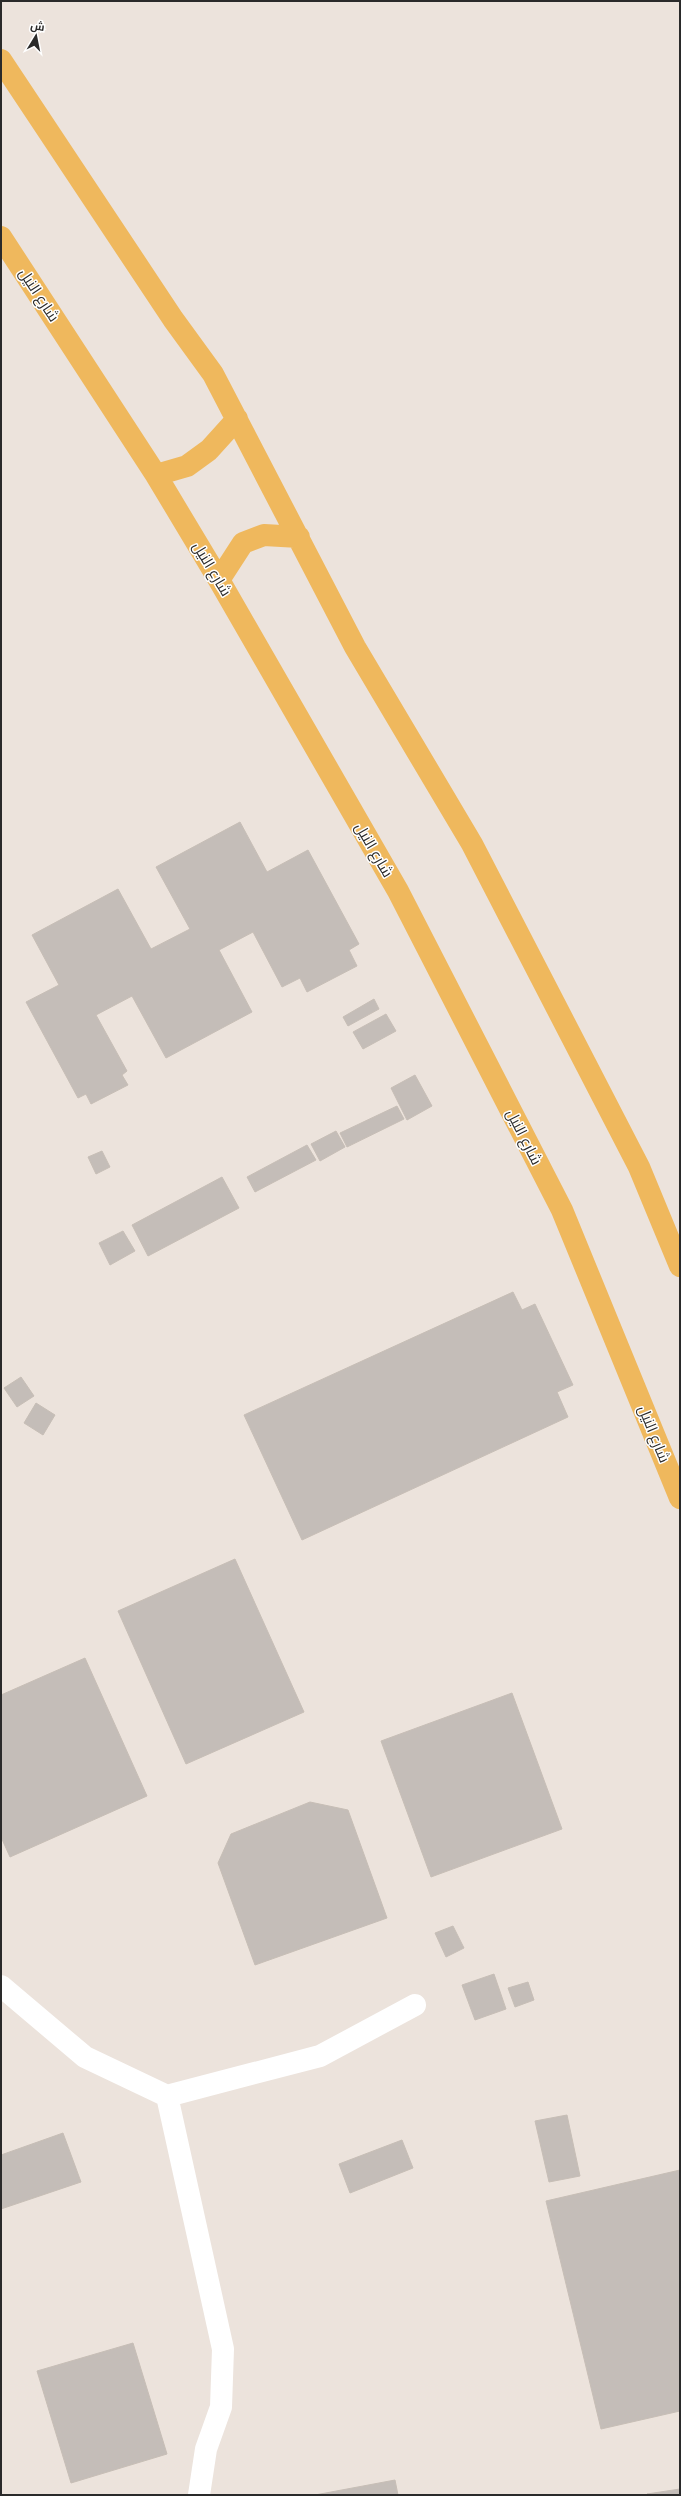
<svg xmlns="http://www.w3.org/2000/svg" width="681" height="2496" font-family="Figtree,Cairo,sans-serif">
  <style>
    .building { fill: #c4bdb8; stroke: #c7beb6 }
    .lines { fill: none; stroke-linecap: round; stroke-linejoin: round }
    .minor { stroke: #fff; stroke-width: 22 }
    .major { stroke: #efb85d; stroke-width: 22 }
    .labels { text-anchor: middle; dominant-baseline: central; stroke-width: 3; stroke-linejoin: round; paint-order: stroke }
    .street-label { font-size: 15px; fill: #2a2a2a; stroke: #fff }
  </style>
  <rect width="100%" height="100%" fill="#ece3dc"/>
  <path class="building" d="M240 822 267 872 308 850 359 944 349 950 357 966 307 992 300 978 282 987 253 932 219 950 252 1012 166 1058 132 996 96 1015 127 1071 122 1075 128 1085 91 1104 86 1094 78 1098 26 1002 59 985 32 935 118 889 151 949 190 929 156 867Z
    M374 999 379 1009 348 1026 343 1017Z
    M386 1014 396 1031 363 1049 353 1032Z
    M415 1075 432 1106 407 1120 391 1088Z
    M397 1106 404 1119 347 1147 340 1133Z
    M336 1131 345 1147 320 1161 311 1144Z
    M307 1145 316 1160 255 1192 247 1177Z
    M102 1151 110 1167 96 1174 88 1157Z
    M222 1177 239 1208 148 1256 132 1225Z
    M123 1231 135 1251 110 1265 99 1243Z
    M513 1292 522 1310 535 1304 573 1385 557 1392 568 1417 302 1540 244 1415Z
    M21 1377 34 1396 17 1407 4 1388Z
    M36 1403 55 1415 43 1435 24 1423Z
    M235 1559 304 1712 186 1764 118 1611Z
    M85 1658 147 1796 10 1857 1 1837V1695Z
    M512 1693 562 1829 431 1877 381 1741Z
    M310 1802 348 1810 387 1918 255 1965 218 1863 231 1834Z
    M453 1926 464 1948 446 1957 435 1933Z
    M494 1974 506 2009 475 2020 462 1985Z
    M528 1982 534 2000 515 2007 508 1988Z
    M567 2115 580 2176 549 2182 535 2121Z
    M63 2133 81 2182 1 2209V2155Z
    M402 2140 413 2168 350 2193 339 2164Z
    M680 2170V2411L601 2429 546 2201Z
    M133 2343 167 2454 71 2483 37 2371Z
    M395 2480 398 2495H315Z
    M680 2489V2495L647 2494Z"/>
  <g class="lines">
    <path class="minor" d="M1 1986 85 2057 167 2096 320 2056 415 2005
      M167 2096 223 2349 221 2407 206 2449 199 2495"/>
    <path class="major" d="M1 60 173 319 213 374 355 647 472 844 639 1167 680 1266
      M1 237 156 475 219 580 398 891 562 1210 680 1498
      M156 475 187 466 209 450 237 419
      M219 580 243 543 264 535 299 537"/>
  </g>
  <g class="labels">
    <g class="street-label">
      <text transform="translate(39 295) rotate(57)">شارع النيل</text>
      <text transform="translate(212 569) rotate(59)">شارع النيل</text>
      <text transform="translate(374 850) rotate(60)">شارع النيل</text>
      <text transform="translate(524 1137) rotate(63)">شارع النيل</text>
      <text transform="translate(654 1434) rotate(68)">شارع النيل</text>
    </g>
  </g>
  <rect width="681" height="2496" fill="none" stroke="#2a2a2a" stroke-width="4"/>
  <g transform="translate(36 36) rotate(10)" stroke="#ffffff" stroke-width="3" paint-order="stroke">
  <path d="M0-3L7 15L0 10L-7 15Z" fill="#2a2a2a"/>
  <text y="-6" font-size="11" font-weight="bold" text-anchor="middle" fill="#2a2a2a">ش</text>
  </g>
</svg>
